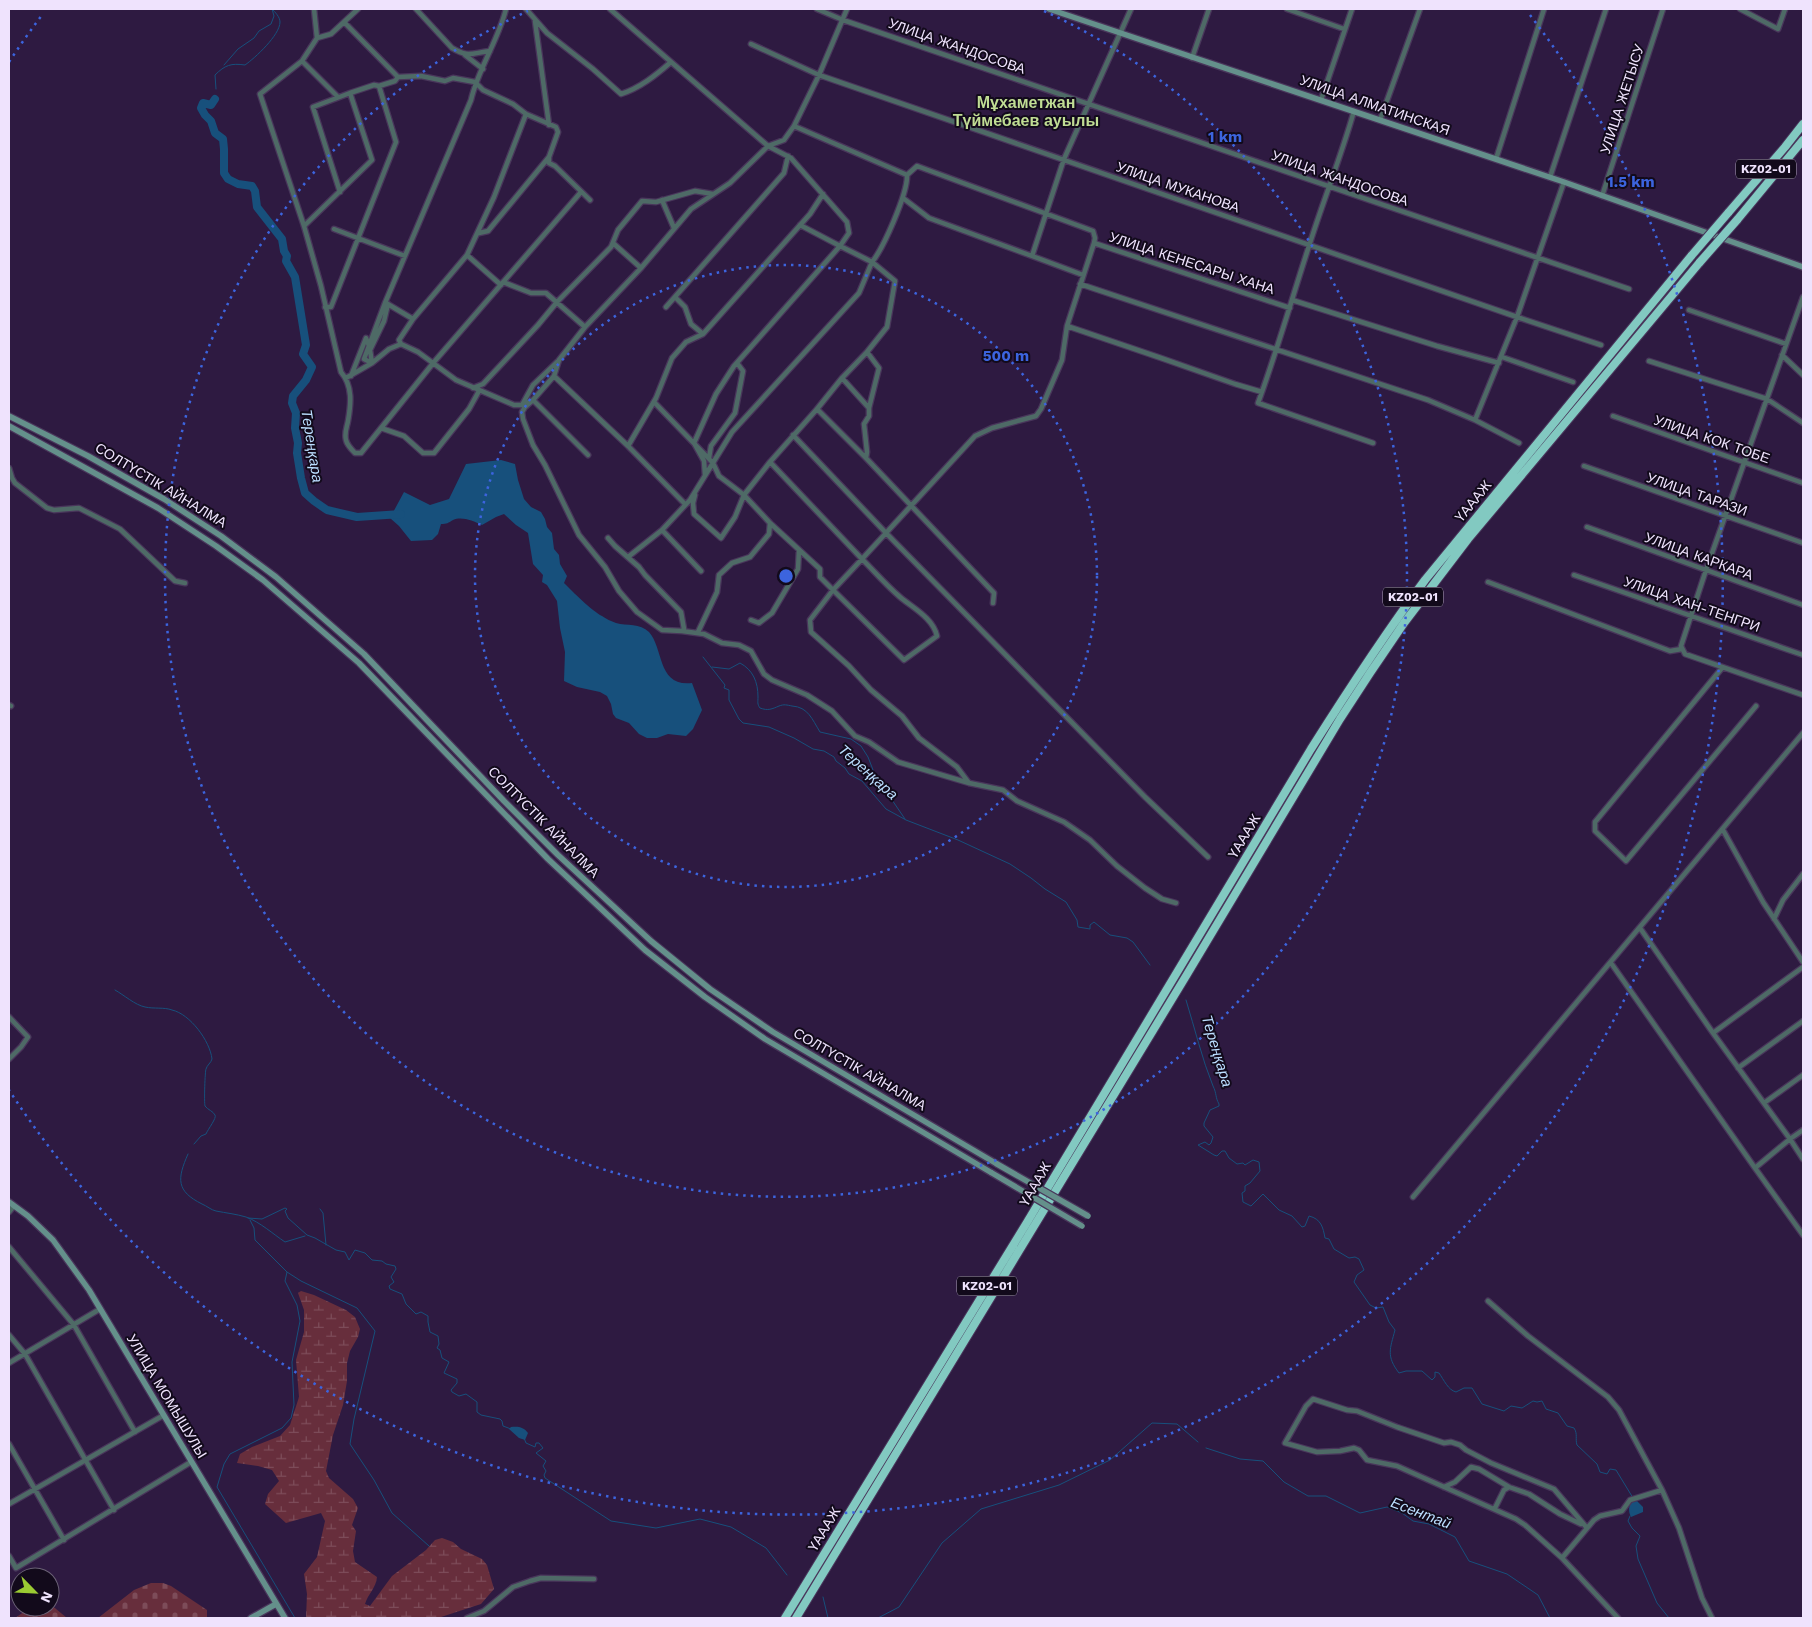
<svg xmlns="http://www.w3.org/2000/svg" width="1812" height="1627" font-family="'Work Sans',sans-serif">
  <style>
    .wetland { fill: url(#wetland-marsh) }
    .cemetery { fill: url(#cemetery-stones) }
    .water { fill: #17507c }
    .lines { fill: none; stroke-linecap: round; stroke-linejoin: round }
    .stream { stroke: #17507c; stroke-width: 1 }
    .river { stroke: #17507c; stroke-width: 8 }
    .street-casing { stroke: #49365b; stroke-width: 7 }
    .secondary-casing { stroke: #49365b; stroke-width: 8 }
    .highway-casing { stroke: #49365b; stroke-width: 10 }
    .street { stroke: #4e6a66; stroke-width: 4.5 }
    .secondary { stroke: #64908b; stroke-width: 5.5 }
    .highway { stroke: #82c9c1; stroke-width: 8 }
    .secondary-bridge-casing { stroke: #49365b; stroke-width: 8; stroke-linecap: butt }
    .highway-bridge-casing { stroke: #49365b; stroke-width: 10; stroke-linecap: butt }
    .secondary-bridge { stroke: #64908b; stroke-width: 5.5 }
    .highway-bridge { stroke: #82c9c1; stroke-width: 8 }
    .ring { fill: none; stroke: #3c64de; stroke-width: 2.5; stroke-dasharray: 2.5 5 }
    .labels { text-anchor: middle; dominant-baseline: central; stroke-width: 4; stroke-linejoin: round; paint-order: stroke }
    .shield { fill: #120a1b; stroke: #ada2b9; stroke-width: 1 }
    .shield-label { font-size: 12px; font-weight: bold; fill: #efe3fd }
    .street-label { font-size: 14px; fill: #efe3fd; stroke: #120a1b }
    .water-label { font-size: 15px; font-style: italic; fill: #bbdeff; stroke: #120a1b }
    .quarter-label { font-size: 16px; font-weight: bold; fill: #c0dd94; stroke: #120a1b }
    .centre { fill: #3c64de; stroke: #120a1b; stroke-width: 2.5 }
    .ring-label { font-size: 15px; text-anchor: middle; font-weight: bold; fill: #3c64de; stroke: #120a1b; stroke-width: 4; stroke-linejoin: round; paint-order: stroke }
  </style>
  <defs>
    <pattern id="wetland-marsh" width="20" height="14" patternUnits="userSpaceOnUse" patternTransform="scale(1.25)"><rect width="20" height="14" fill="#672e3c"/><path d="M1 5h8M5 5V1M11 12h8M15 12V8" fill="none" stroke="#7d4c59"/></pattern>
    <pattern id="cemetery-stones" width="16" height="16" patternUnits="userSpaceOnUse" patternTransform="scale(1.25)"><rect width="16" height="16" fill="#672e3c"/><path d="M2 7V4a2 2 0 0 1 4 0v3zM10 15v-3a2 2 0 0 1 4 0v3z" fill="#7d4c59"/></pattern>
  </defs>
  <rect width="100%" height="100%" fill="#2e1a41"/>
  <path class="wetland" d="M301 1291 314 1295 346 1310 355 1317 360 1329 358 1337 350 1351 347 1363V1381L343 1405 333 1435 326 1471 329 1478 353 1499 358 1508 352 1525 356 1531 353 1551 355 1562 377 1577C376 1588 368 1594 365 1604L370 1606 392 1576 426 1550 435 1540 442 1538 453 1542 461 1549 482 1559 487 1565 494 1589 481 1604 438 1618H306L307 1594 304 1574 317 1557 325 1521 321 1513 286 1523 265 1504 268 1494 279 1481 272 1470 258 1466 237 1463 240 1454 252 1447 280 1436 290 1425 299 1397 296 1360 304 1332V1310L298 1293Z"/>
  <path class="cemetery" d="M151 1583H163L171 1586 207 1610V1618H98L134 1590Z
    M50 1604 67 1618H15L31 1607H50Z"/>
  <path class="water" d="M501 460 515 464 518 480 524 499 531 507 541 512 545 519 547 527 552 533 554 549 559 555 560 564 567 576 564 583C573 592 592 611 602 616 606 619 611 621 616 623 627 626 640 623 649 632 664 649 657 687 692 683L702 710 693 729 686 736 668 734 657 738H647L639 734 629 723 616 718 613 714 611 704 607 696 600 692 577 687 564 681 565 652 560 628 557 601 547 585 542 582 543 575 533 564 528 533 516 525 504 514 496 517 482 525C473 521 462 516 453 520 448 523 447 524 441 524L438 534 432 540 411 541 399 526 390 518 404 492 430 505 449 499 466 464Z
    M511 1427C518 1426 524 1427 528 1433L525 1440 519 1438 509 1429Z
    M1637 1501 1643 1507V1512L1631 1517C1628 1511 1629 1507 1631 1502Z"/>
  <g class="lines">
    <path class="stream" d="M224 65 238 49 254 38 259 31 271 24 274 16 272 9
      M216 89 215 75C225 65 231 63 245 65 255 58 280 35 280 22 280 17 275 12 272 9
      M703 657 725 685 724 688 729 690V700L739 719 743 723 769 727 794 738 813 749 824 751 834 757 836 761 845 768 849 774 862 781 886 809 906 820 958 840 1010 864 1031 878 1045 889 1066 902 1077 920 1078 927 1090 929V925L1094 922 1110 935 1127 938 1133 942 1150 965
      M712 667 729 669 740 663C753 670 758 682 758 697 758 702 757 704 760 708 768 711 772 709 779 706 784 704 787 705 792 706 808 707 812 719 820 732L851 739 861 746 868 757 875 775 905 819
      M115 990C124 995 135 1005 145 1007 154 1009 164 1007 172 1010 190 1014 210 1041 212 1059 211 1063 207 1065 206 1069 205 1071 204 1102 205 1106 208 1110 213 1111 215 1115 217 1118 208 1129 206 1134L201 1136 194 1144
      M1186 1000C1195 1029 1202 1059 1213 1086 1217 1094 1215 1097 1219 1104V1106L1210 1110 1204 1123V1126L1213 1137 1211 1143 1209 1145 1205 1142 1198 1145 1214 1155 1217 1156 1222 1151H1225L1229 1158 1237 1164 1243 1163 1245 1165 1253 1160 1259 1162 1260 1171 1250 1183 1245 1186V1191L1242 1193 1243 1202 1251 1206 1263 1194 1279 1210 1292 1216 1302 1227 1305 1226 1309 1216C1321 1219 1323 1227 1325 1238L1329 1239 1334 1249 1349 1258 1355 1257 1359 1259 1364 1270 1357 1275 1354 1282 1370 1305 1376 1308 1383 1307 1389 1322 1395 1330C1390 1349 1386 1356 1399 1373L1406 1371H1422L1432 1380 1435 1377V1372L1439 1373C1444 1380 1448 1390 1456 1392L1464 1388H1472L1482 1404 1504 1411 1511 1406 1522 1408 1533 1401 1537 1402 1542 1401 1546 1409 1558 1413 1567 1426 1574 1428C1578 1434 1575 1439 1577 1445L1597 1464 1600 1472 1607 1474 1610 1469 1616 1470 1633 1498
      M188 1154C177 1179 176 1191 202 1204 207 1206 211 1210 216 1211 226 1213 236 1214 246 1217 260 1222 273 1234 285 1242L305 1236
      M320 1209 323 1213 326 1245
      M248 1218 262 1219 285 1208 287 1209 285 1211 288 1218 307 1235 315 1238 336 1250 345 1252 349 1260 355 1250 365 1253 372 1260 382 1261 386 1264 395 1266 396 1269 391 1277 394 1282 389 1286 390 1289 402 1294 406 1304 416 1314 421 1312 428 1316V1322L430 1332 438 1336 439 1344 437 1348 440 1350 442 1358 449 1362 444 1373 457 1379V1383L451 1390 452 1392 459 1396 466 1394 477 1402V1412L481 1415 500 1419 502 1421 503 1426 511 1429
      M250 1220 254 1228 255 1240 287 1272 285 1281 297 1305 300 1321 292 1362 294 1405 291 1418 282 1428 230 1454 224 1464 217 1487 295 1618
      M287 1272 301 1281 357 1308 375 1331 354 1419 350 1444 374 1480 392 1513 429 1546
      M524 1438 526 1443 535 1447 536 1443H539L543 1448 536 1453 546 1461 543 1466 546 1471 544 1475 545 1478 611 1521 656 1528 700 1519 731 1527 766 1548 787 1575
      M1206 1448 1240 1459 1263 1461 1284 1482 1308 1496H1326L1360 1513 1387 1507 1402 1513 1413 1521 1429 1524 1455 1537 1469 1561 1507 1574 1538 1595 1550 1618
      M1630 1516 1628 1521 1632 1528 1640 1536 1636 1546 1638 1559 1657 1603 1669 1618
      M823 1597 828 1618
      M878 1618 899 1607 942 1543 981 1509 1059 1485 1110 1460 1152 1423 1177 1424 1198 1442"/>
    <path class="river" d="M215 99 211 105 203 103 201 108 205 115 211 121 215 133 223 139 224 149V173L228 179 238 184 252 186 255 191 257 207 282 239 284 251 287 256 286 261 295 277 306 345 303 354 312 367 306 380 293 396 292 403 296 413 295 428 298 443 297 453 301 478 305 493 314 501 327 510 357 517 401 514"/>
    <defs>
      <path id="street" d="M314 9 317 38
        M358 9 331 34 317 38 302 61 260 94 304 226 321 286 341 372C353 386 351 404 348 421 347 427 344 433 346 440 347 445 351 449 355 453H361L434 362 581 192
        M416 9 452 48C469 58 471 53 490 51
        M526 9 547 33 593 69 621 94C640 88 656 75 671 62
        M610 9 768 146 791 158 847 222 849 233 840 246 872 262C883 249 908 193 907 175
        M817 9 843 20 1629 289
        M1287 9 1344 29
        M1740 9 1778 29 1785 9
        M535 21 549 125
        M344 22 398 77
        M751 44 819 75 1517 317 1601 345
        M465 55 483 69
        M1192 58 1209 9
        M302 61 338 97
        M1321 100 1352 9
        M1354 111C1341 157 1323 201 1309 246 1292 298 1277 351 1258 403L1373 443
        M526 114 494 197 467 255 413 319 399 340 401 344 418 352 456 380 514 405H522L533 400 554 376 559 360 585 327 641 268 691 209 730 183 768 146 784 140 794 126 819 75 847 9
        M1380 120 1420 9
        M794 126 907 175
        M1496 159 1544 9
        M907 175 917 166 1093 231 1095 238 1094 243 1290 308
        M1550 177 1606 9
        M340 192 313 107 350 93 374 85 379 86 395 81 398 77 421 76 445 81 453 78 475 82 483 90 513 104 526 114 556 127 558 132 549 157V163L555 166 590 200
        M1602 196 1663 9
        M903 198 929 218 1032 256
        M662 200 674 228
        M304 226 372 160 350 93
        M334 229 405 256
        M479 233 488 231 549 157
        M613 243 641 268
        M1094 243 1067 326 1161 358 1235 384 1262 392
        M467 255 501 285
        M1083 275 1032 256 1064 159 1131 9
        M503 282 531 293H546L585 327
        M1080 284 1428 400 1475 420 1519 443
        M675 297 685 307 691 324 703 334 810 214 823 194
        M1803 297 1706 570 1681 646 1685 654 1803 695
        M1292 300 1437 346 1499 363
        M386 303 413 319
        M325 307H331L396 142 379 86
        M666 307 784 173 788 156
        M1689 310 1786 344
        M1067 326 1062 360 1041 409 1036 416 992 428 975 436 886 533 1145 797 1208 857
        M867 352 842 378 869 408
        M1782 355 1803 375
        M1502 357 1573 382
        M1649 361 1767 399 1803 423
        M372 363 370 350 384 321 388 304
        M372 363 389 349 401 344
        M351 376 366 338 369 346
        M554 376 628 446 685 504
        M346 378 372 363 364 359 385 303 471 100C478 69 498 41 506 9
        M842 378 817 409 866 458
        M473 388 483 384 538 325 557 302 611 247 618 230 642 201 656 202 695 191 713 194
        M654 402 713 463 719 476 744 495 770 523 769 534 750 557 732 563 719 575 717 592 698 632
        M522 405 533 385 557 362
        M1613 416 1803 483
        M1475 420 1517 317 1564 182
        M381 428 404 436 423 453H434L469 409 479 391
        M793 435 886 533 862 559 770 462 817 409
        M628 446 656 398 672 358 686 342 703 334
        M588 455 533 400 525 407 522 412 523 419 533 445 545 465 579 535 605 567 619 591 637 612 662 630 682 631 684 629 681 612 645 575 639 567 615 546 608 538
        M709 458 711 446 735 413 743 371 737 363
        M1584 466 1803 543
        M9 468 12 478 15 483 47 508 54 510 79 508 120 529 175 581 185 583
        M705 475 704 461 694 443 716 394 734 366 840 246 800 225
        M695 495 693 503 694 514 721 538 735 517 744 495 770 462
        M770 523 820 569V577L833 590 862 559C874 571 887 586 900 597 913 608 933 618 937 636L904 660 833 590 810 620 811 632 849 666 871 690 902 716 919 738 957 767 969 783
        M1587 527 1803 605
        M662 530 701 571
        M628 557 662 530 690 500 732 432 859 293 872 262 895 281 887 327 867 352 879 368 869 408V416L864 424 867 452 866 458 994 593 993 603
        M1574 575 1803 655
        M1488 582 1670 651 1682 649
        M751 620 759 623 772 613 798 569 799 550
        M682 631 704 634 722 643 739 645 751 651 764 674 772 680 807 695 832 711 855 736 869 742 898 762 969 783 1003 790 1017 801 1064 822 1090 840 1117 866 1145 888 1162 899 1176 903
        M1722 668 1595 822V831L1626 861 1756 706
        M9 705 11 706
        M1723 830 1763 902 1803 962
        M1774 919 1783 900 1803 874
        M1640 928 1713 1033 1790 1139 1803 1130
        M1611 963 1755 1168 1790 1139 1803 1159
        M9 1017 28 1037 21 1047 9 1059
        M1713 1033 1803 967
        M1738 1068 1803 1021
        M1764 1103 1803 1075
        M1755 1168 1803 1235
        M1413 1197 1803 733
        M9 1212 14 1206
        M9 1247 74 1325 135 1432
        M1488 1301 1528 1336 1608 1397 1619 1410 1662 1490 1679 1528 1702 1598 1712 1618
        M9 1335 25 1354 114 1510
        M9 1363 100 1309
        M9 1444 64 1540
        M1444 1487 1455 1482 1471 1467 1479 1469 1509 1487 1529 1494 1560 1514 1581 1524
        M9 1504 164 1415
        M1495 1508 1504 1490 1509 1487
        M1587 1528 1554 1489 1491 1463 1466 1450 1460 1445 1451 1442 1444 1443 1397 1427 1357 1411 1347 1410 1313 1399 1306 1406 1285 1443 1317 1452 1340 1451 1354 1448 1359 1450 1367 1460 1397 1466 1516 1519 1525 1525 1562 1558 1618 1618
        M9 1556 16 1568 191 1462
        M1562 1558 1594 1520 1600 1516 1622 1511 1630 1500 1662 1490
        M467 1618 484 1611 513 1587 530 1581 541 1578 594 1579"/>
      <path id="secondary" d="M1049 9 1564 182 1803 267
        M9 416 88 456 164 499 221 536 276 577 364 654 504 801 558 855 651 941 710 989 773 1032 997 1164
        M9 426 158 508 216 546 263 580 359 663 548 859 645 950 705 997 765 1039 992 1173
        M9 1202 28 1216 53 1240 89 1290 285 1618
        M251 1618 276 1604"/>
      <path id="highway" d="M1728 213 1785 147 1803 124
        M1737 220 1803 140
        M785 1618 1026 1224 1311 749C1347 692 1384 635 1425 580L1692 255
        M796 1618 1186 976 1340 719 1370 673 1404 623 1468 539 1700 262"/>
    </defs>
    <use href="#street" class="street-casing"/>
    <use href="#secondary" class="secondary-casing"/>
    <use href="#highway" class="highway-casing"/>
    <use href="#street" class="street"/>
    <use href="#secondary" class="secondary"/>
    <use href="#highway" class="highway"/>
    <defs>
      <path id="secondary-bridge" d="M997 1164 1088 1216
        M992 1173 1082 1226"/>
      <path id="highway-bridge" d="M1692 255 1728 213
        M1700 262 1737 220"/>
    </defs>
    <use href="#secondary-bridge" class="secondary-bridge-casing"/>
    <use href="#highway-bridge" class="highway-bridge-casing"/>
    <use href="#secondary-bridge" class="secondary-bridge"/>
    <use href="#highway-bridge" class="highway-bridge"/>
  </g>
  <g class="ring">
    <circle cx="786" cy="576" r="311"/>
    <path d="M1044 11A621 621 0 1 1 528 11"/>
    <path d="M9 62A932 932 0 0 1 42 15M1530 15A932 932 0 1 1 9 1090"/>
  </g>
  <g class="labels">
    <g class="shield">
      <rect x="1736" y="159.5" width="60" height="19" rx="4"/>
      <rect x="1383" y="587.5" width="60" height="19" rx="4"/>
      <rect x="957" y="1276.5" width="60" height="19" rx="4"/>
    </g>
    <g class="shield-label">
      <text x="1766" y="169">KZ02-01</text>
      <text x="1413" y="597">KZ02-01</text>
      <text x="987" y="1286">KZ02-01</text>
    </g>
    <g class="street-label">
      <text transform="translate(957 46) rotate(19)">УЛИЦА ЖАНДОСОВА</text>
      <text transform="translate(1622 99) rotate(-72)">УЛИЦА ЖЕТЫСУ</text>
      <text transform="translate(1375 105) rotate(19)">УЛИЦА АЛМАТИНСКАЯ</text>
      <text transform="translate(1340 178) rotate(19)">УЛИЦА ЖАНДОСОВА</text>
      <text transform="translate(1178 187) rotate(19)">УЛИЦА МУКАНОВА</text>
      <text transform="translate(1192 263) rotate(18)">УЛИЦА КЕНЕСАРЫ ХАНА</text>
      <text transform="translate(1712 439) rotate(19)">УЛИЦА КОК ТОБЕ</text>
      <text transform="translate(161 485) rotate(31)">СОЛТҮСТІК АЙНАЛМА</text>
      <text transform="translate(1697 494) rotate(19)">УЛИЦА ТАРАЗИ</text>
      <text transform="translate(1473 501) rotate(-51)">ҮАААЖ</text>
      <text transform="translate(1699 556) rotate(20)">УЛИЦА КАРКАРА</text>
      <text transform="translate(1692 604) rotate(19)">УЛИЦА ХАН-ТЕНГРИ</text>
      <text transform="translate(544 822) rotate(45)">СОЛТҮСТІК АЙНАЛМА</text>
      <text transform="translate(1244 836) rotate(-59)">ҮАААЖ</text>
      <text transform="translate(860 1069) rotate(30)">СОЛТҮСТІК АЙНАЛМА</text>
      <text transform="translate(1035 1184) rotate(-60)">ҮАААЖ</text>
      <text transform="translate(167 1396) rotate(59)">УЛИЦА МОМЫШУЛЫ</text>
      <text transform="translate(824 1529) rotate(-59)">ҮАААЖ</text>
    </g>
    <g class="water-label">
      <text transform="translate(312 446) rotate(81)">Тереңқара</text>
      <text transform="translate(868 772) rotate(42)">Тереңқара</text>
      <text transform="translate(1217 1051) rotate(73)">Тереңқара</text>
      <text transform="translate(1421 1513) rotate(21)">Есентай</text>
    </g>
    <g class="quarter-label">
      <text x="1026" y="102">Мұхаметжан<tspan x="1026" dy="18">Түймебаев ауылы</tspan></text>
    </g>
  </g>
  <circle cx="786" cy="576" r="8" class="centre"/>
  <g class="ring-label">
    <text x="1225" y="142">1 km</text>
    <text x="1631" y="187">1.5 km</text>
    <text x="1006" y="361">500 m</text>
  </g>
  <rect width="1812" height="1627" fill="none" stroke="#efe3fd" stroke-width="20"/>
  <g transform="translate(35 1592) rotate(114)"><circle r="24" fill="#120a1b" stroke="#6a6175"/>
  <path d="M0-4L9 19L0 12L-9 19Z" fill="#9bcb33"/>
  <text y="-8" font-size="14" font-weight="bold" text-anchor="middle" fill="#efe3fd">N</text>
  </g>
</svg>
